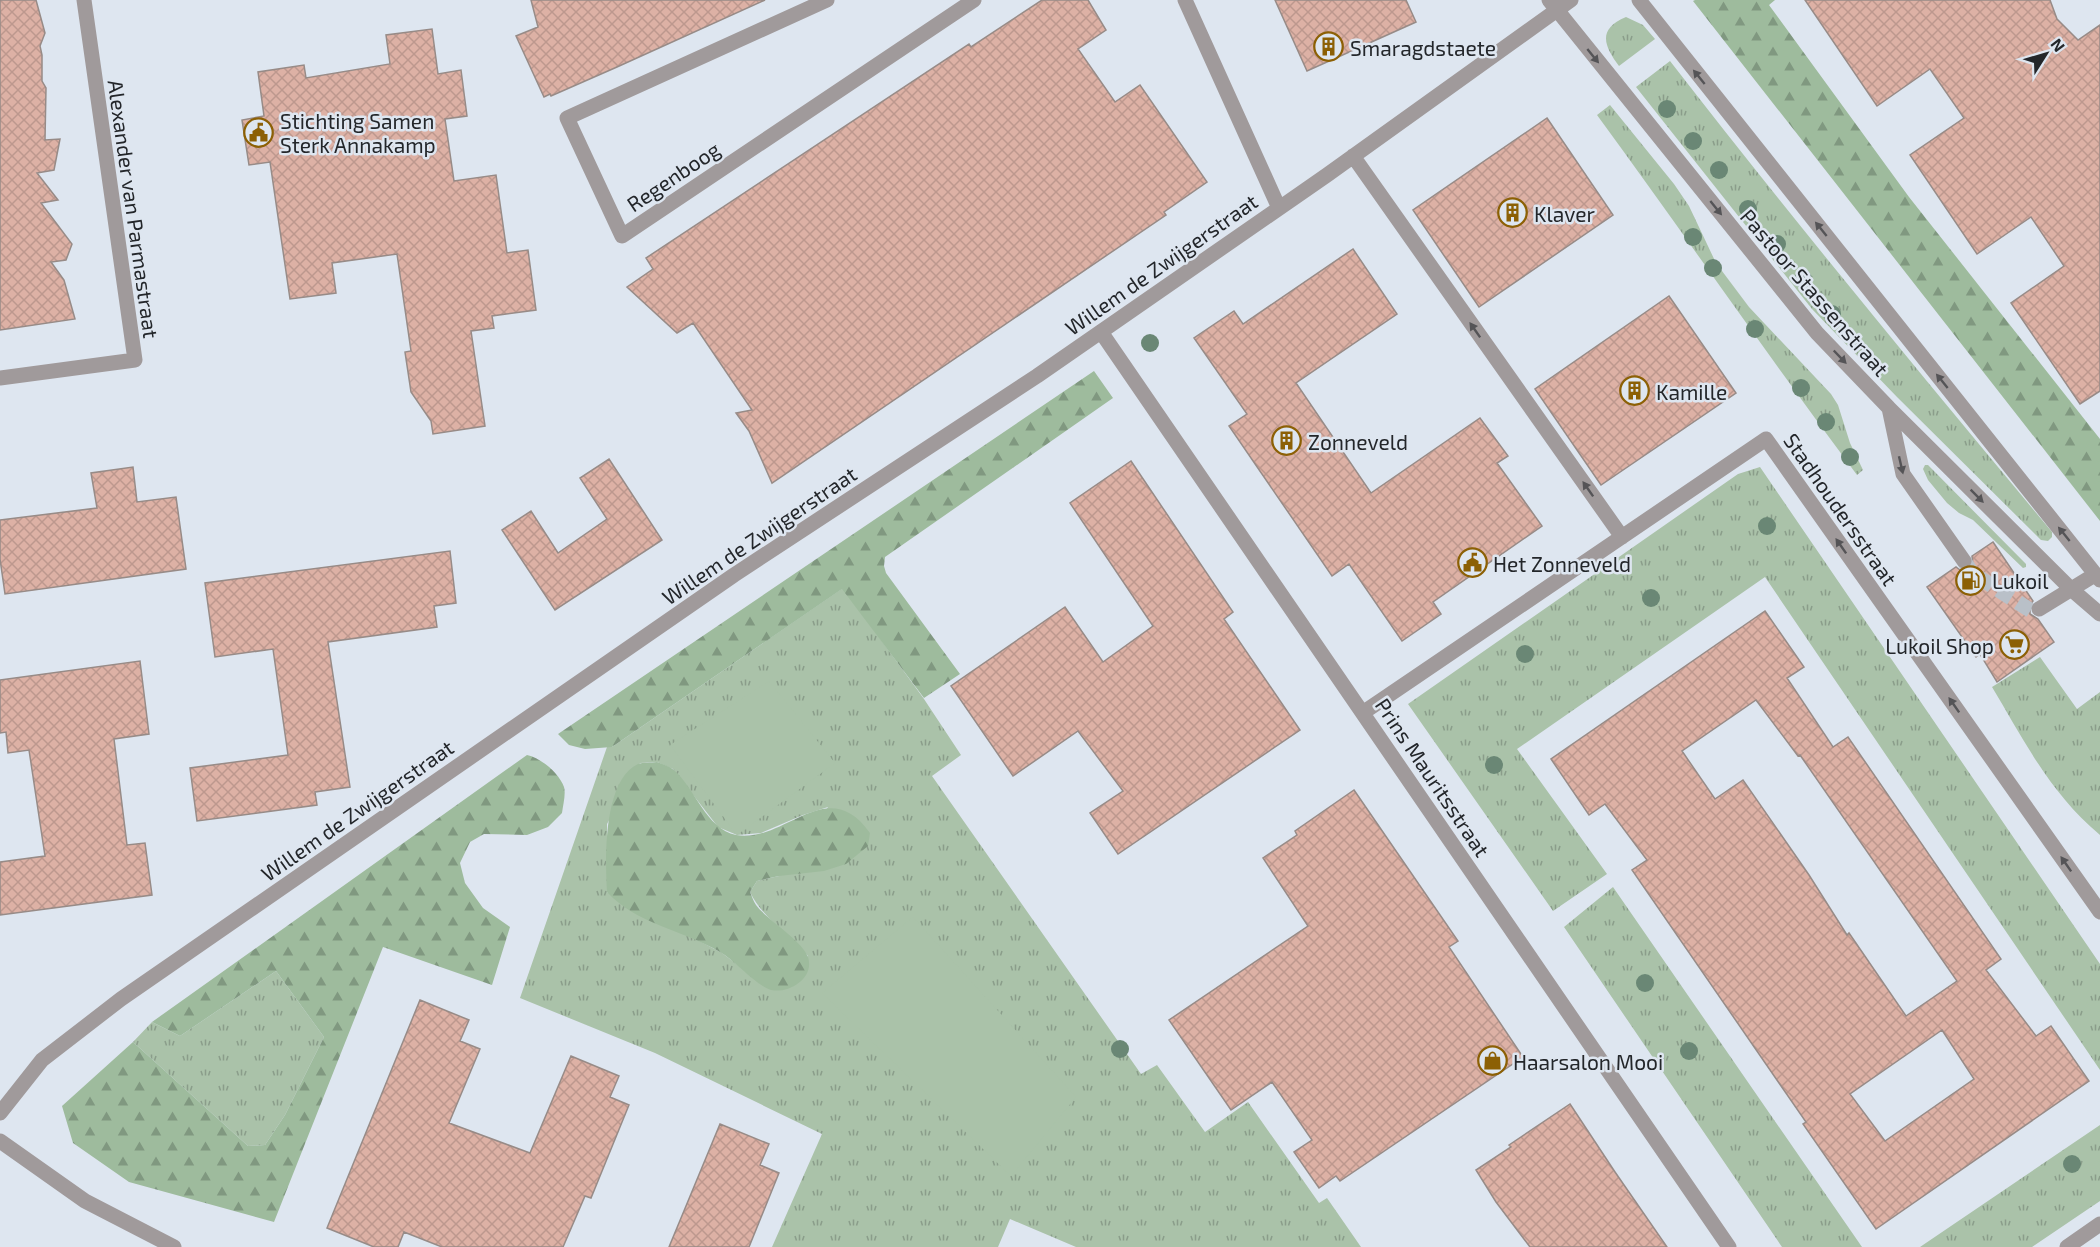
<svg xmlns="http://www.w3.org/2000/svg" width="2100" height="1247" font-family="'Exo 2',sans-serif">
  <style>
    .grass { fill: url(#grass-tufts); fill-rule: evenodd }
    .forest { fill: url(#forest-firs) }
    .garden { fill: #aac2a9 }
    .building { fill: url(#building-cross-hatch); stroke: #978b87; stroke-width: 1.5; fill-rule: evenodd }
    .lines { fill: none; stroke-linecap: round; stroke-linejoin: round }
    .minor-tunnel { stroke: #b9c0c8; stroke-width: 15; stroke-dasharray: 15 8; stroke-linecap: butt }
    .minor { stroke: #a09a9b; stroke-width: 15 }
    .tree { fill: #6a8775 }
    .oneway { fill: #555457 }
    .labels { text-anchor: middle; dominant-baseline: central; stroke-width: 5; stroke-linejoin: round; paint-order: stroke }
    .poi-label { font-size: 21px; fill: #23262a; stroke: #dee6f0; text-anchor: start }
    .street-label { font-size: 21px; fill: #23262a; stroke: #dee6f0 }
  </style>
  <defs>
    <pattern id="grass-tufts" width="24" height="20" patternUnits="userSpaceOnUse" patternTransform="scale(1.5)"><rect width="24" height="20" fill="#aac2a9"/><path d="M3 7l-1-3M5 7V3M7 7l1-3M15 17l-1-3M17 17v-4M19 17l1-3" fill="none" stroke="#8a9d8a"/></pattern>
    <pattern id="forest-firs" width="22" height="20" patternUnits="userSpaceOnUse" patternTransform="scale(1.5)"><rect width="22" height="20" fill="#9ebb9d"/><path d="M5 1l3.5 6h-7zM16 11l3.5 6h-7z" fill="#809880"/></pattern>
    <pattern id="building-cross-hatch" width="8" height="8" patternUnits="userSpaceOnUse" patternTransform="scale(1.5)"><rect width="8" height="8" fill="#ddb1a5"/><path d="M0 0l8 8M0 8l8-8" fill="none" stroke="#bd988e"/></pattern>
  </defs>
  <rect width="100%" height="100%" fill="#dee6f0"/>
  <path class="grass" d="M1626 17 1643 25 1655 39 1619 66C1604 46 1597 29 1626 17Z
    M1670 61C1794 221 1923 377 2052 532V537L2048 541 2041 540 1897 397 1812 309 1636 87Z
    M1610 105 1674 184 1689 206 1716 263 1749 307 1831 394 1838 405 1850 443 1863 470 1857 475C1768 356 1684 234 1597 115Z
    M1925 465H1928L2026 564V567L2023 568 1973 520 1959 513 1947 503 1928 480 1923 469Z
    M1760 467 2100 964V1070L1765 577 1517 749 1607 874 1553 911 1408 704 1738 474Z
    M843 588 924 699 961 755 932 776 1141 1074 1157 1065 1205 1132 1248 1102 1319 1203 1327 1198 1361 1247H1076L1010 1219 998 1247H772L822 1134 655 1053 520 998 607 747H612ZM657 762 673 769 718 827 737 835 761 833 803 815 828 807 779 876 757 881 750 892C762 918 790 934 808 956L769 989 722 953 607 892V824L640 763Z
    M2040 657 2077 709 2100 692V835C2050 793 2025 742 1992 687Z
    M1613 887 1862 1247H1782L1564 927Z
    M276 971 324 1037 285 1115 265 1145 248 1146 133 1042 152 1022 180 1036Z
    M2100 1125V1201L2032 1247H1920Z"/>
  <path class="forest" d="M1695 0H1775L1769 5 1909 197 2100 439V521L1693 1Z
    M1094 371 1113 398 885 557 884 566 886 573 960 674 924 698 842 589 612 747 585 749 569 745 558 734Z
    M527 755C541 758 559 773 564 787 566 794 563 805 562 813L548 827 527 835 484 834 470 842 460 863 465 883 483 908 510 927 492 985 383 947 274 1222 129 1182 73 1143 62 1106 133 1042 248 1146 265 1145 285 1115 324 1037 276 971 180 1036 152 1022Z
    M657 762C662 764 669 766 674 770 695 788 706 829 736 835 785 844 827 772 870 833L868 846 846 864 824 871 779 876 757 881 750 892C752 896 753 901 756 905 767 920 802 940 808 957 815 978 789 994 771 990 757 986 734 960 720 952 683 930 636 924 607 892 605 860 603 780 638 764 643 762 651 763 657 762Z"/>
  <path class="garden" d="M769 681 835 763 737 835 670 745Z
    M913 917 1076 1097 1011 1176 822 993Z"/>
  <path class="building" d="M0 0H36L45 33 40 46 42 55V81L46 88 45 140 60 139 54 170 37 173 58 200 41 203 72 244 66 260 51 262 64 280 75 319 0 330Z
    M531 0H765L617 67 551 96 550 94 544 97 516 36 538 27Z
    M1042 0H1088L1106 30 1078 49 1115 102 1140 85 1207 182 1164 212 1166 215 772 483 749 431 736 413 752 410 693 323 677 333 627 287 653 269 646 258 969 44 971 47Z
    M1275 0H1406L1416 22 1307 71Z
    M1805 0H2050L2057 19 2078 40 2100 25V391L2080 404 2011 303 2064 266 2031 217 1977 254 1910 155 1964 118 1930 69 1877 106Z
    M432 29 438 74 461 70 467 116 445 119 454 181 496 175 507 253 528 250 536 310 492 316 494 328 471 331 485 426 433 434 431 421 411 392 405 352 411 351 397 254 332 263 336 293 290 299 270 162 249 165 242 120 264 116 258 72 304 65 306 78 390 64 386 35Z
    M1547 118 1613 215 1479 307 1413 210Z
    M1353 249 1397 314 1296 383 1371 493 1480 418 1508 456 1497 463 1542 526 1433 602 1441 614 1402 641 1349 564 1332 576 1229 426 1247 414 1194 338 1234 311 1243 324Z
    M1669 296 1736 393 1601 485 1535 389Z
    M609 459 662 540 555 610 502 530 531 511 558 553 607 519 580 478Z
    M1131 461 1233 612 1224 619 1300 730 1118 854 1090 813 1123 791 1078 731 1013 776 951 686 1065 607 1103 662 1153 626 1070 503Z
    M133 467 137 502 176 497 186 569 5 594 0 559V520L97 508 91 473Z
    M1993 542 2033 601 2030 605V614L2038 619 2054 642 1997 682 1980 654 1976 657 1927 587 1956 567 1960 570 1969 569 1973 565 1972 556Z
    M450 551 456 603 434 606 437 627 328 642 350 787 315 792 317 805 197 821 190 768 288 755 273 649 215 657 205 583Z
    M1765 611 1804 667 1787 678 1833 747 1848 737 2001 959 1986 970 2036 1036 2051 1026 2089 1081 1876 1229 1803 1124 1806 1122 1779 1083 1632 870 1647 860 1605 804 1589 815 1551 759ZM1756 700 1798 756 1800 755 1957 981 1906 1016 1849 933 1847 935 1809 875 1743 780 1715 799 1682 751ZM1942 1030 1974 1079 1885 1141 1850 1094Z
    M140 661 149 734 114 739 127 845 145 843 152 895 0 915V862L45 856 29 750 8 753 6 732 0 733V680Z
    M1354 790 1458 941 1449 947 1523 1057 1340 1181 1336 1176 1319 1188 1294 1152 1312 1140 1272 1082 1231 1110 1169 1020 1308 926 1263 858 1297 835 1295 831Z
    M420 1000 469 1020 460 1041 480 1049 449 1123 530 1153 571 1056 619 1076 610 1097 629 1105 591 1198 585 1196 563 1247H442L404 1232 398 1247H374L327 1228Z
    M1570 1104 1615 1172 1667 1247H1530L1496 1202 1476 1170 1511 1147 1509 1145Z
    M720 1124 769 1144 760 1165 779 1173 749 1247H669Z"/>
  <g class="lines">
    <path class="minor-tunnel" d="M1964 561 1972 573 2033 612 2039 609"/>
    <path class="minor" d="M827 0 567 118 622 236 974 0
      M1185 0 1279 208
      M1549 0 1817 333 1889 408 2071 589 2100 614
      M1639 0 2100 580
      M1353 156 1622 537
      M1101 332 1729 1247
      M0 378 135 360 84 0
      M1889 408 1903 474 1964 561
      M2039 609 2096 574
      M1364 712 1766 439 2100 912
      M0 1113 42 1060 121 999 734 575 1037 376 1327 175 1571 0
      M0 1141 85 1201 174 1247
      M2067 1247 2100 1224"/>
  </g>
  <g class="tree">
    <circle cx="1667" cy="109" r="9"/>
    <circle cx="1693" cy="141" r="9"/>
    <circle cx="1719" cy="170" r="9"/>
    <circle cx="1748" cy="209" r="9"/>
    <circle cx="1693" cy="237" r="9"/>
    <circle cx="1777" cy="244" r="9"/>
    <circle cx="1713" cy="268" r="9"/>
    <circle cx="1803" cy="279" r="9"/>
    <circle cx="1832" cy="314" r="9"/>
    <circle cx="1755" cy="329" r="9"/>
    <circle cx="1150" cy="343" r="9"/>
    <circle cx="1801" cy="388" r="9"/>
    <circle cx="1826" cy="422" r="9"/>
    <circle cx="1850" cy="457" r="9"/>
    <circle cx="1767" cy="526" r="9"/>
    <circle cx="1651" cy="598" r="9"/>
    <circle cx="1525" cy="654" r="9"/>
    <circle cx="1494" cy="765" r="9"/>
    <circle cx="1645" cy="983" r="9"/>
    <circle cx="1120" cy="1049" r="9"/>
    <circle cx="1689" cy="1051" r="9"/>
    <circle cx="2072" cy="1164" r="9"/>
  </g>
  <defs><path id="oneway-solid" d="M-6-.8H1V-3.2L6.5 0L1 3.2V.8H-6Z" transform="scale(1.5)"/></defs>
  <g class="oneway">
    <use href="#oneway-solid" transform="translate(1593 56) rotate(51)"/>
    <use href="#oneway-solid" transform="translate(1699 77) rotate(-129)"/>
    <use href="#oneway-solid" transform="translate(1716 208) rotate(51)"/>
    <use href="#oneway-solid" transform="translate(1821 229) rotate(-129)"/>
    <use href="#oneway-solid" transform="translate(1475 330) rotate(-125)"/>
    <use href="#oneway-solid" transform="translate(1840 357) rotate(46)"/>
    <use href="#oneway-solid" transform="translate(1942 381) rotate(-129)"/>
    <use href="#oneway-solid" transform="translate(1901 465) rotate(77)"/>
    <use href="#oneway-solid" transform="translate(1588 489) rotate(-125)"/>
    <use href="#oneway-solid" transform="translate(1977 496) rotate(45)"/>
    <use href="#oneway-solid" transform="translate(2064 534) rotate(-129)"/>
    <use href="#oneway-solid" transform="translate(1841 546) rotate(-125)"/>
    <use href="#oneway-solid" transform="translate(1954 705) rotate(-125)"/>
    <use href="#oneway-solid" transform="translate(2066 864) rotate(-125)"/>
  </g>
  <defs>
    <symbol id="building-ring" viewBox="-11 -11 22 22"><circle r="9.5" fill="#dee6f0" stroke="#8c6005" stroke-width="1.5"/><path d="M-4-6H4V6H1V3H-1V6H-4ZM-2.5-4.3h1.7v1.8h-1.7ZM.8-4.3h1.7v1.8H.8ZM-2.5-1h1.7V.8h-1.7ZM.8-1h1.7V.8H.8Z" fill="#8c6005"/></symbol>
    <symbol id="civic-ring" viewBox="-11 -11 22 22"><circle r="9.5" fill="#dee6f0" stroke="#8c6005" stroke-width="1.5"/><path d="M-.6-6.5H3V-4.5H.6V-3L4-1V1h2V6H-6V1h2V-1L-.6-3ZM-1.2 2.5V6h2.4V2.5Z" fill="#8c6005"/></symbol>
    <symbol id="fuel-ring" viewBox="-11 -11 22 22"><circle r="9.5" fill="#dee6f0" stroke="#8c6005" stroke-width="1.5"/><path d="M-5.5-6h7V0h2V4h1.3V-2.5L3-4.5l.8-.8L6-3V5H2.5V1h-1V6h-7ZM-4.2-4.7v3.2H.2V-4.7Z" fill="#8c6005"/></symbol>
    <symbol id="supermarket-ring" viewBox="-11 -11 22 22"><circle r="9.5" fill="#dee6f0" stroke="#8c6005" stroke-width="1.5"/><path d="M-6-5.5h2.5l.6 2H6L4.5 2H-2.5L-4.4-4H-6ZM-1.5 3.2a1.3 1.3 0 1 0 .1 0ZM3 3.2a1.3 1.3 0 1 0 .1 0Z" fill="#8c6005"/></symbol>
    <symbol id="shop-ring" viewBox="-11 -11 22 22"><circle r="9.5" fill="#dee6f0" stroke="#8c6005" stroke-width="1.5"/><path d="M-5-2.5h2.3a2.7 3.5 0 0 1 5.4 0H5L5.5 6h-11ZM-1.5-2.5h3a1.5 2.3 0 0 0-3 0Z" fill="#8c6005"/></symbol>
  </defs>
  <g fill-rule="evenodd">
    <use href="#building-ring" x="1312" y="30" width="33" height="33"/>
    <use href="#civic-ring" x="242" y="116" width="33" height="33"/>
    <use href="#building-ring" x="1496" y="196" width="33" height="33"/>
    <use href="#building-ring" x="1618" y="374" width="33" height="33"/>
    <use href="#building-ring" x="1270" y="424" width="33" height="33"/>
    <use href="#civic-ring" x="1456" y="546" width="33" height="33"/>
    <use href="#fuel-ring" x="1954" y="564" width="33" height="33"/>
    <use href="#supermarket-ring" x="1998" y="628" width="33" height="33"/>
    <use href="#shop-ring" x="1476" y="1044" width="33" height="33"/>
  </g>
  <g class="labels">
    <g class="poi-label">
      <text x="1350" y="47">Smaragdstaete</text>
      <text x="280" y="120">Stichting Samen<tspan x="280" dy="24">Sterk Annakamp</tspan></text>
      <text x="1534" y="213">Klaver</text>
      <text x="1656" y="391">Kamille</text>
      <text x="1308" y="441">Zonneveld</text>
      <text x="1493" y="563">Het Zonneveld</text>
      <text x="1992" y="580">Lukoil</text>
      <text x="1994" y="645" text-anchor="end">Lukoil Shop</text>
      <text x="1513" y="1061">Haarsalon Mooi</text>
    </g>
    <g class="street-label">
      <text transform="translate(673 176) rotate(-34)">Regenboog</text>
      <text transform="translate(134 209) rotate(82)">Alexander van Parmastraat</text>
      <text transform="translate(1161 264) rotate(-35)">Willem de Zwijgerstraat</text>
      <text transform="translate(1815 292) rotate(49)">Pastoor Stassenstraat</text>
      <text transform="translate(1841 509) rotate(55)">Stadhoudersstraat</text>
      <text transform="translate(759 535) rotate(-34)">Willem de Zwijgerstraat</text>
      <text transform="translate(1433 777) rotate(56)">Prins Mauritsstraat</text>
      <text transform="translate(357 810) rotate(-35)">Willem de Zwijgerstraat</text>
    </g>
  </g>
  <g transform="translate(2046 54) rotate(53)" stroke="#dee6f0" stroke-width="4.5" paint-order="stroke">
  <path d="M0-4.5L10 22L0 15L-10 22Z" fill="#23262a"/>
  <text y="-9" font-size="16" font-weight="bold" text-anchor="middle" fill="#23262a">N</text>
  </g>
</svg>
